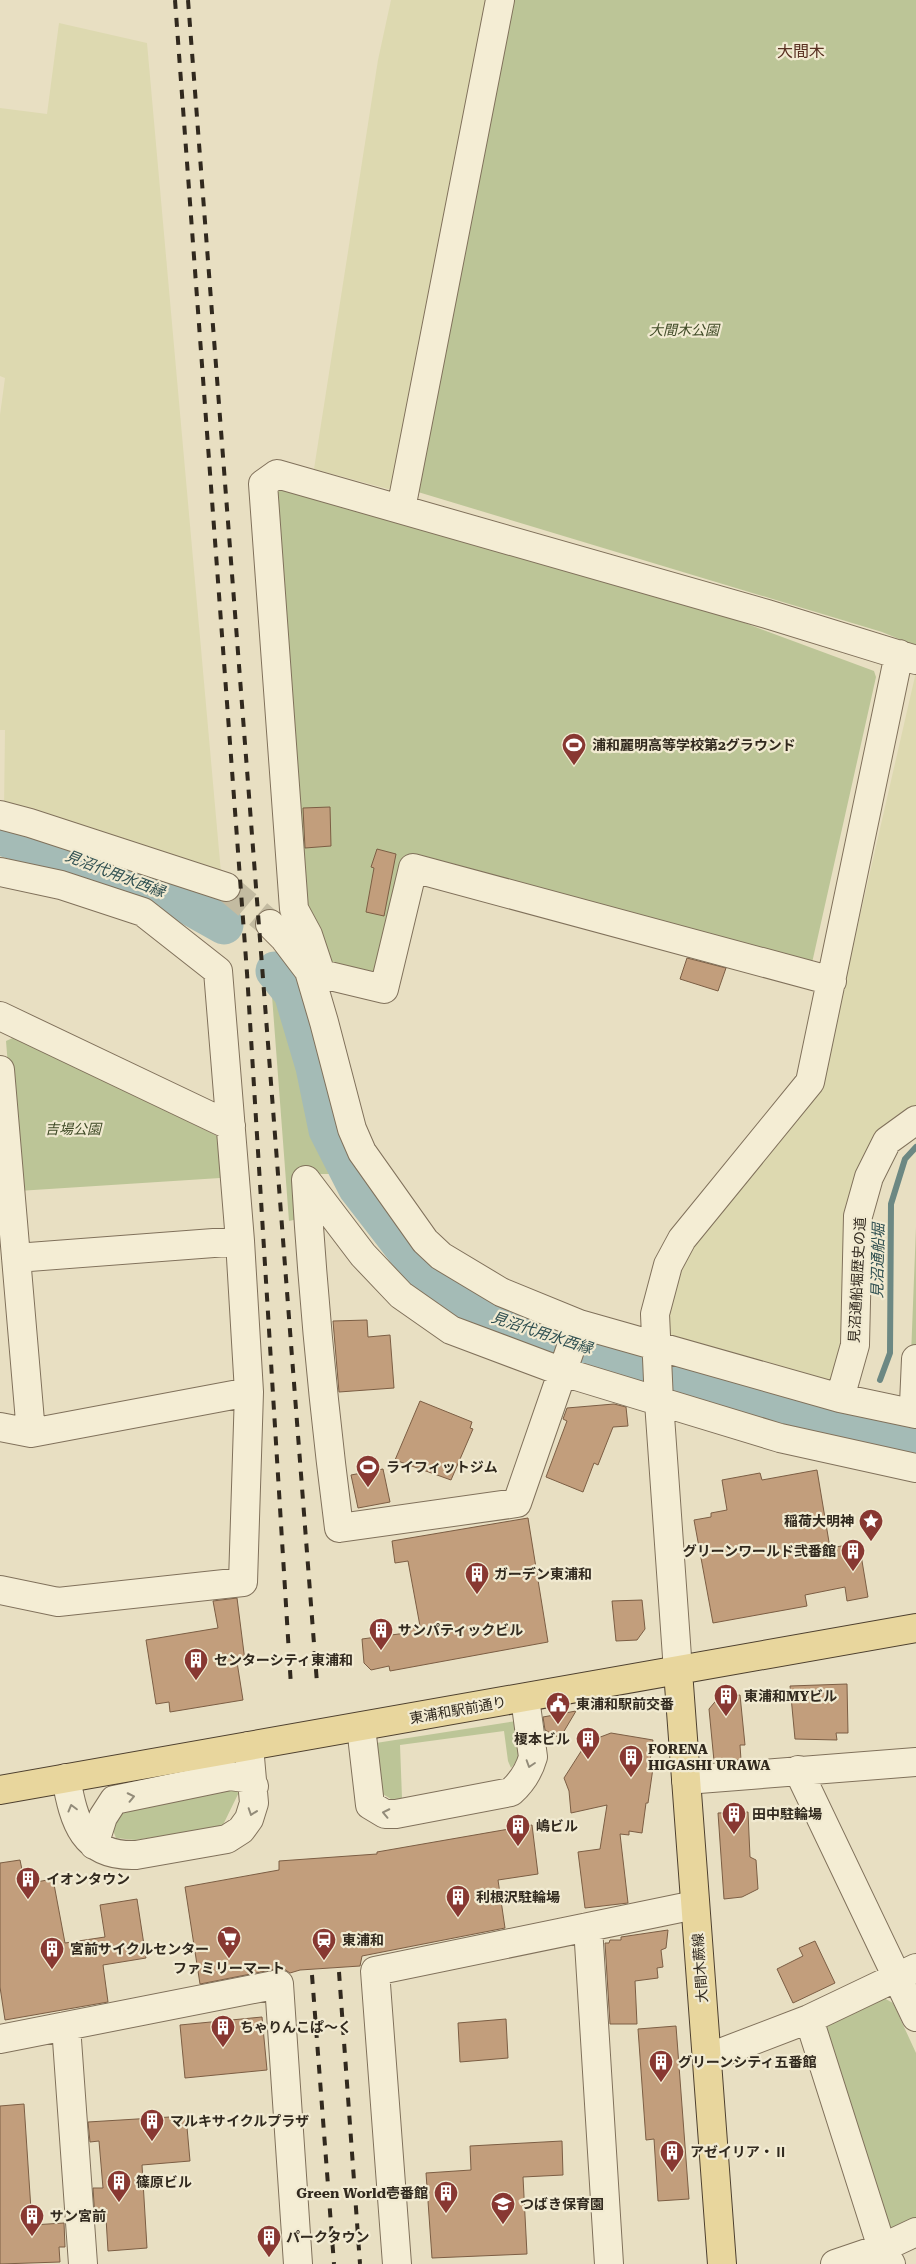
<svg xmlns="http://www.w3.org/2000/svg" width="916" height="2264" font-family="'Roboto Serif','Noto Sans JP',serif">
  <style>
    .farmland { fill: #ddd9b0 }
    .green { fill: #bcc597 }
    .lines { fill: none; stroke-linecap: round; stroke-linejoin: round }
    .stream { stroke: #6c8883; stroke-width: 6 }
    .river { stroke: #a4bbb6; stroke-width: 39 }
    .building { fill: #c29e7c; stroke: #7c5e44 }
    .minor-tunnel { stroke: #c3bba1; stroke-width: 28; stroke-dasharray: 28 14; stroke-linecap: butt }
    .minor-casing { stroke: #80715b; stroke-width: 30 }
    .major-casing { stroke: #4e402f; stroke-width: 30 }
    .minor { stroke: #f4edd4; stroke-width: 28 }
    .major { stroke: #e8d69d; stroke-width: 28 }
    .rail { stroke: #31291e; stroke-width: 4; stroke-dasharray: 9 9; stroke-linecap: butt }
    .oneway { stroke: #928b79 }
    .labels { text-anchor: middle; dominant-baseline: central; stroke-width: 4.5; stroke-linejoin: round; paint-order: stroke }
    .park-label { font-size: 14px; font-style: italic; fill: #404b27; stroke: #f1ead1 }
    .poi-label { font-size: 14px; font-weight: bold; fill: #31291e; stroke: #f1ead1; text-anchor: start }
    .street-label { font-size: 14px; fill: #31291e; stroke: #f1ead1 }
    .water-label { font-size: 15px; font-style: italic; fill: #2f4f50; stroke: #f1ead1 }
    .quarter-label { font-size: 16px; fill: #593122; stroke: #f1ead1 }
  </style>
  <rect width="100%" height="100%" fill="#e8dfc2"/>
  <path class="farmland" d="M391 0H487L392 490 314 469 378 60Z
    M59 23 147 43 222 884 4 811 5 730H0V415L5 378 0 376V108L47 114Z
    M916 672V1110L880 1140 848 1348 834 1388 667 1346V1305L686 1251 820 1090Z"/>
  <path class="green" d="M510 0H916V646L882 632 418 492Z
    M280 487 734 619 874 671 876 677 812 963 405 856 380 972 373 980 327 964 302 897 274 492Z
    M272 996C294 1010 296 1075 304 1101 311 1126 319 1151 331 1174H297L298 1219 289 1221Z
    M19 1035 219 1137 220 1178 18 1191 6 1041Z
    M916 1227V1409L909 1407Z
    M522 1720 527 1748 511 1768 508 1761 504 1731 400 1745 402 1798 399 1804 381 1793 376 1743Z
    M242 1786 222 1827 135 1840 116 1838 112 1828 114 1818 133 1800Z
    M882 1997 893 2003 916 2053V2221L893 2232 884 2229 823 2033 826 2024Z"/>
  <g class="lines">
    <path class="stream" d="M880 1380 890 1353 891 1204 905 1159 916 1147"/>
    <path class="river" d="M0 836 78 859 158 888 224 925
      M275 971 293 993 315 1067 328 1130 357 1187 428 1279 470 1308 495 1321 705 1384 844 1419 916 1434"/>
  </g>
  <path class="building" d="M330 807 331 846 305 848 303 808Z
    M377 849 396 854 384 916 366 912 374 868 371 867Z
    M687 958 726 968 718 991 680 979Z
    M367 1320 368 1337 390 1335 394 1388 339 1392 333 1321Z
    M420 1401 472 1422 470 1428 473 1429 451 1480 395 1460Z
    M614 1404 626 1407 628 1426 613 1427 598 1465 594 1463 583 1492 546 1477 567 1421 563 1419 567 1408Z
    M383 1469 390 1502 358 1508 351 1475Z
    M817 1470 830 1548 859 1543 868 1597 847 1601 845 1587 805 1595 807 1606 713 1623 694 1520 711 1517V1513L727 1510 722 1480 760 1473 762 1480Z
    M528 1518 548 1642 390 1671 389 1666 371 1670 364 1663 362 1639 406 1633V1630L420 1626 408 1561 395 1563 392 1541Z
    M237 1598 245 1661 237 1662 243 1700 170 1712 169 1702 156 1704 146 1640 218 1628 213 1601Z
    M642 1600 645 1629 637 1640 616 1641 612 1601Z
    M847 1684 848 1733H836L837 1740 795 1739 790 1686Z
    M740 1695 745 1745H740L741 1760 714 1761 709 1709 719 1697Z
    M576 1711 560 1738 545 1730 543 1717Z
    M611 1733 653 1740 649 1768H653L648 1803H646L642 1833 629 1831V1835L620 1834 628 1903 585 1908 578 1852 600 1849 607 1805 571 1813 569 1791 564 1778 587 1742Z
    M748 1812 750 1857 756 1860 758 1889 742 1897 724 1899 718 1813Z
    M532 1825 538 1874 498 1880 505 1928 362 1956 360 1966 300 1970 290 1973 284 1969H276L200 1984 185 1887 279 1870V1861L377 1854V1852Z
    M20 1860 25 1884 53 1879 65 1943 105 1937 100 1905 137 1899 146 1958 103 1965 108 2002 5 2020 0 1987V1863Z
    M668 1930 666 1948 661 1950 663 1967 657 1968 658 1978 635 1981 637 2024H610L605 1943H609L610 1940H621V1937Z
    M815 1941 835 1983 793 2003 777 1969 803 1956 799 1948Z
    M262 2017 267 2070 185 2078 180 2025Z
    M506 2019 508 2058 460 2062 458 2023Z
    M676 2026 689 2199 658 2201 654 2139 646 2140 638 2029Z
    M24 2104 32 2225 64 2223 65 2247H59L60 2262 0 2264V2106Z
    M186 2116 190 2161 142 2165 147 2248 108 2251 106 2218 95 2219 93 2188H103L99 2141 90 2142 88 2122Z
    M562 2141 563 2175 523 2177 527 2254 432 2258 426 2173 471 2170 470 2146Z"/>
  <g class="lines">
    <path class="minor-tunnel" d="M226 887 270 924"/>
    <defs>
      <path id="minor" d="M401 509 500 0
        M0 815 30 823 226 887
        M0 872 61 885 143 912 218 971 240 1241 249 1392 243 1582 58 1602 0 1590
        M270 924 284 938 309 971
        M321 974 308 935 294 909 263 484 277 474 767 614 916 660
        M832 981 413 868 384 989 309 971 324 1022 352 1129 362 1152 425 1241 441 1256 501 1292 579 1324 840 1398 916 1414
        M0 1016 231 1126
        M0 1070 31 1433
        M306 1180C313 1297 324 1412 339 1528L517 1503 579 1324
        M306 1180 363 1255 401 1295 451 1330 563 1372 780 1438 916 1468
        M16 1258 240 1241
        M840 1398 855 1345 858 1216 869 1177 887 1141 916 1120
        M914 1404 916 1359
        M0 1427 31 1433 249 1392
        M678 1671 659 1402 655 1314 668 1265 682 1239 810 1082 899 654
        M361 1727 370 1805 385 1814H396L511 1792C522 1782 529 1771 533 1757L525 1698
        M798 1770 916 2017
        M66 1778C74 1822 83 1857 136 1855L227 1839 241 1830 249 1819 254 1803 249 1746
        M686 1780 916 1762
        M94 1845 103 1817 114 1800 230 1776 245 1778 254 1786
        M588 1927 609 2264
        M809 2019 882 2248 891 2264
        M66 2026 83 2264
        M0 2039 279 1984 298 2264
        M707 2058 809 2019 916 1968
        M397 2264 375 1971 695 1905
        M835 2264 882 2248 916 2232"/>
      <path id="major" d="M678 1671 722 2264
        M0 1790 916 1628"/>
    </defs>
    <use href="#minor" class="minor-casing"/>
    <use href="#major" class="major-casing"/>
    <use href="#minor" class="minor"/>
    <use href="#major" class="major"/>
    <path class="rail" d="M175 0 247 973 291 1686
      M188 0 317 1683
      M339 1972 360 2264
      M312 1975 334 2264"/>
  </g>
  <defs><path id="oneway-chevron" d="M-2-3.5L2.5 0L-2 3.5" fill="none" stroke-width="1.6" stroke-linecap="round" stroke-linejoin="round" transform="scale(1.25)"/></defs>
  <g class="oneway">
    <use href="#oneway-chevron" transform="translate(530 1764) rotate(108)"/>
    <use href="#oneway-chevron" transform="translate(131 1797) rotate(-12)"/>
    <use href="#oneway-chevron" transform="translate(72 1808) rotate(-105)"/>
    <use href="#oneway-chevron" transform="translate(252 1812) rotate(109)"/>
    <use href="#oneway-chevron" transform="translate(386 1813) rotate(-168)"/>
  </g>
  <defs>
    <symbol id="stadium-pin" viewBox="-11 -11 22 30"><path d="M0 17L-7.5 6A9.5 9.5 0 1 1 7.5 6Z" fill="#883832" stroke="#f1ead1"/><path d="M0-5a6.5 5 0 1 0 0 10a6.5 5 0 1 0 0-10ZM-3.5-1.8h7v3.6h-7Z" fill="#fff"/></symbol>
    <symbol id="sight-pin" viewBox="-11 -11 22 30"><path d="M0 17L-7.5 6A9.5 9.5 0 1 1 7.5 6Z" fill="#883832" stroke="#f1ead1"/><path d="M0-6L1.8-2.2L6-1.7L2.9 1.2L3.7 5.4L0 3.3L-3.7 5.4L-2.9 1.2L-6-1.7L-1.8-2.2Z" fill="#fff"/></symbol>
    <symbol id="building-pin" viewBox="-11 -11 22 30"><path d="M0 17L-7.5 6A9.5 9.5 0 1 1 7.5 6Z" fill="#883832" stroke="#f1ead1"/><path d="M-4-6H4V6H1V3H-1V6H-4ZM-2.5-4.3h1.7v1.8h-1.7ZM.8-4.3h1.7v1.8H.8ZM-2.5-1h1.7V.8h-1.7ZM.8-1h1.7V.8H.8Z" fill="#fff"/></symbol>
    <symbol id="civic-pin" viewBox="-11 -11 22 30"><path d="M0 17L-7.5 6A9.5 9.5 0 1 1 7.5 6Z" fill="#883832" stroke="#f1ead1"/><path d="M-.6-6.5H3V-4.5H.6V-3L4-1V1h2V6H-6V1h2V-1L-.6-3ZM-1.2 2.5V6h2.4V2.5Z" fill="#fff"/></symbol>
    <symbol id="supermarket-pin" viewBox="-11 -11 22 30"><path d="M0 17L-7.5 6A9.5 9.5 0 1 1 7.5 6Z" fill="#883832" stroke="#f1ead1"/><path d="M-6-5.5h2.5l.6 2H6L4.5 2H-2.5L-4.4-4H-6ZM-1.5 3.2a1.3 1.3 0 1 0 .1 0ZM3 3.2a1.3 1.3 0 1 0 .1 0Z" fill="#fff"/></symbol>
    <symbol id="station-pin" viewBox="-11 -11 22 30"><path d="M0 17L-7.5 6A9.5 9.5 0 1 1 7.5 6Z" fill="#883832" stroke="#f1ead1"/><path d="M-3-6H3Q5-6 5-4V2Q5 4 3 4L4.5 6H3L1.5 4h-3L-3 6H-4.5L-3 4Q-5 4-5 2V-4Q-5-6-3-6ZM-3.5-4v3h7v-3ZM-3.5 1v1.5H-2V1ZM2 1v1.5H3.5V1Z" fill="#fff"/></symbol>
    <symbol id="school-pin" viewBox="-11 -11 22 30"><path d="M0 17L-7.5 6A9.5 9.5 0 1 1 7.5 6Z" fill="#883832" stroke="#f1ead1"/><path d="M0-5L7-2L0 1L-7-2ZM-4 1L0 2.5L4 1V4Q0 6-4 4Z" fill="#fff"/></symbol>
  </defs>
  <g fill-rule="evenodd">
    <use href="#stadium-pin" x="560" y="731" width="28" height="38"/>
    <use href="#stadium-pin" x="354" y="1453" width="28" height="38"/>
    <use href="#sight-pin" x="857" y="1507" width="28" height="38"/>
    <use href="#building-pin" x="839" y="1537" width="28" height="38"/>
    <use href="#building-pin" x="463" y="1560" width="28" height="38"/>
    <use href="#building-pin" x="367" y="1616" width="28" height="38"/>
    <use href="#building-pin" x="182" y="1646" width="28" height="38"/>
    <use href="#building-pin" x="712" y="1682" width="28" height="38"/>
    <use href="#civic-pin" x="544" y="1690" width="28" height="38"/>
    <use href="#building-pin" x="574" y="1725" width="28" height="38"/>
    <use href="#building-pin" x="617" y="1743" width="28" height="38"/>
    <use href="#building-pin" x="720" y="1800" width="28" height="38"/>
    <use href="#building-pin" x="504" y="1812" width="28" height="38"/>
    <use href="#building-pin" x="14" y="1865" width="28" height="38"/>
    <use href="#building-pin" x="444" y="1883" width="28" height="38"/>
    <use href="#supermarket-pin" x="215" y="1924" width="28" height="38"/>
    <use href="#station-pin" x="310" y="1926" width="28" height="38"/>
    <use href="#building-pin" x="38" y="1935" width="28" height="38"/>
    <use href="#building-pin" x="209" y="2013" width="28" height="38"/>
    <use href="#building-pin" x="647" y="2048" width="28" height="38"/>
    <use href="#building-pin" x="138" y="2107" width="28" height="38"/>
    <use href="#building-pin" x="658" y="2138" width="28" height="38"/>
    <use href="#building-pin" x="105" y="2168" width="28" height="38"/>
    <use href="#building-pin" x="432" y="2179" width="28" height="38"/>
    <use href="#school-pin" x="489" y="2190" width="28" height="38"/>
    <use href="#building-pin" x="18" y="2202" width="28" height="38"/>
    <use href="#building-pin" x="255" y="2223" width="28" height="38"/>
  </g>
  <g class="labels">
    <g class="park-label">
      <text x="684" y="330">大間木公園</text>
      <text x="73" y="1129">吉場公園</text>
    </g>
    <g class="poi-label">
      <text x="592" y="745">浦和麗明高等学校第2グラウンド</text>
      <text x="386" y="1467">ライフィットジム</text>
      <text x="854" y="1521" text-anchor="end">稲荷大明神</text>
      <text x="836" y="1551" text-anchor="end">グリーンワールド弐番館</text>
      <text x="494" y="1574">ガーデン東浦和</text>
      <text x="398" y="1630">サンパティックビル</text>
      <text x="214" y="1660">センターシティ東浦和</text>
      <text x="744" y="1696">東浦和MYビル</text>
      <text x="576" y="1704">東浦和駅前交番</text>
      <text x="570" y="1739" text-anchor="end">榎本ビル</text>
      <text x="648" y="1749">FORENA<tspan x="648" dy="16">HIGASHI URAWA</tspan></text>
      <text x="752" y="1814">田中駐輪場</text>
      <text x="536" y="1826">嶋ビル</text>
      <text x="46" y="1879">イオンタウン</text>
      <text x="476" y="1897">利根沢駐輪場</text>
      <text x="342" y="1940">東浦和</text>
      <text x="70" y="1949">宮前サイクルセンター</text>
      <text x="229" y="1968" text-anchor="middle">ファミリーマート</text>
      <text x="240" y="2027">ちゃりんこぱ～く</text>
      <text x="678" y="2062">グリーンシティ五番館</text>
      <text x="170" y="2121">マルキサイクルプラザ</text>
      <text x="690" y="2152">アゼイリア・Ⅱ</text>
      <text x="136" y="2182">篠原ビル</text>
      <text x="428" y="2193" text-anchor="end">Green World壱番館</text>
      <text x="520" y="2204">つばき保育園</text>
      <text x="50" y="2216">サン宮前</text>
      <text x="286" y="2237">パークタウン</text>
    </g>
    <g class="street-label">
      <text transform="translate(857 1280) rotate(-87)">見沼通船堀歴史の道</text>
      <text transform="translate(458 1710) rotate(-10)">東浦和駅前通り</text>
      <text transform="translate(700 1968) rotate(-94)">大間木蕨線</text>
    </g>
    <g class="water-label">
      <text transform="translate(115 874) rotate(21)">見沼代用水西縁</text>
      <text transform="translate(878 1261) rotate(-89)">見沼通船堀</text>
      <text transform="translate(542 1333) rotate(18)">見沼代用水西縁</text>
    </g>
    <g class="quarter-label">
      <text x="801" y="51">大間木</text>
    </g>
  </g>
</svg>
